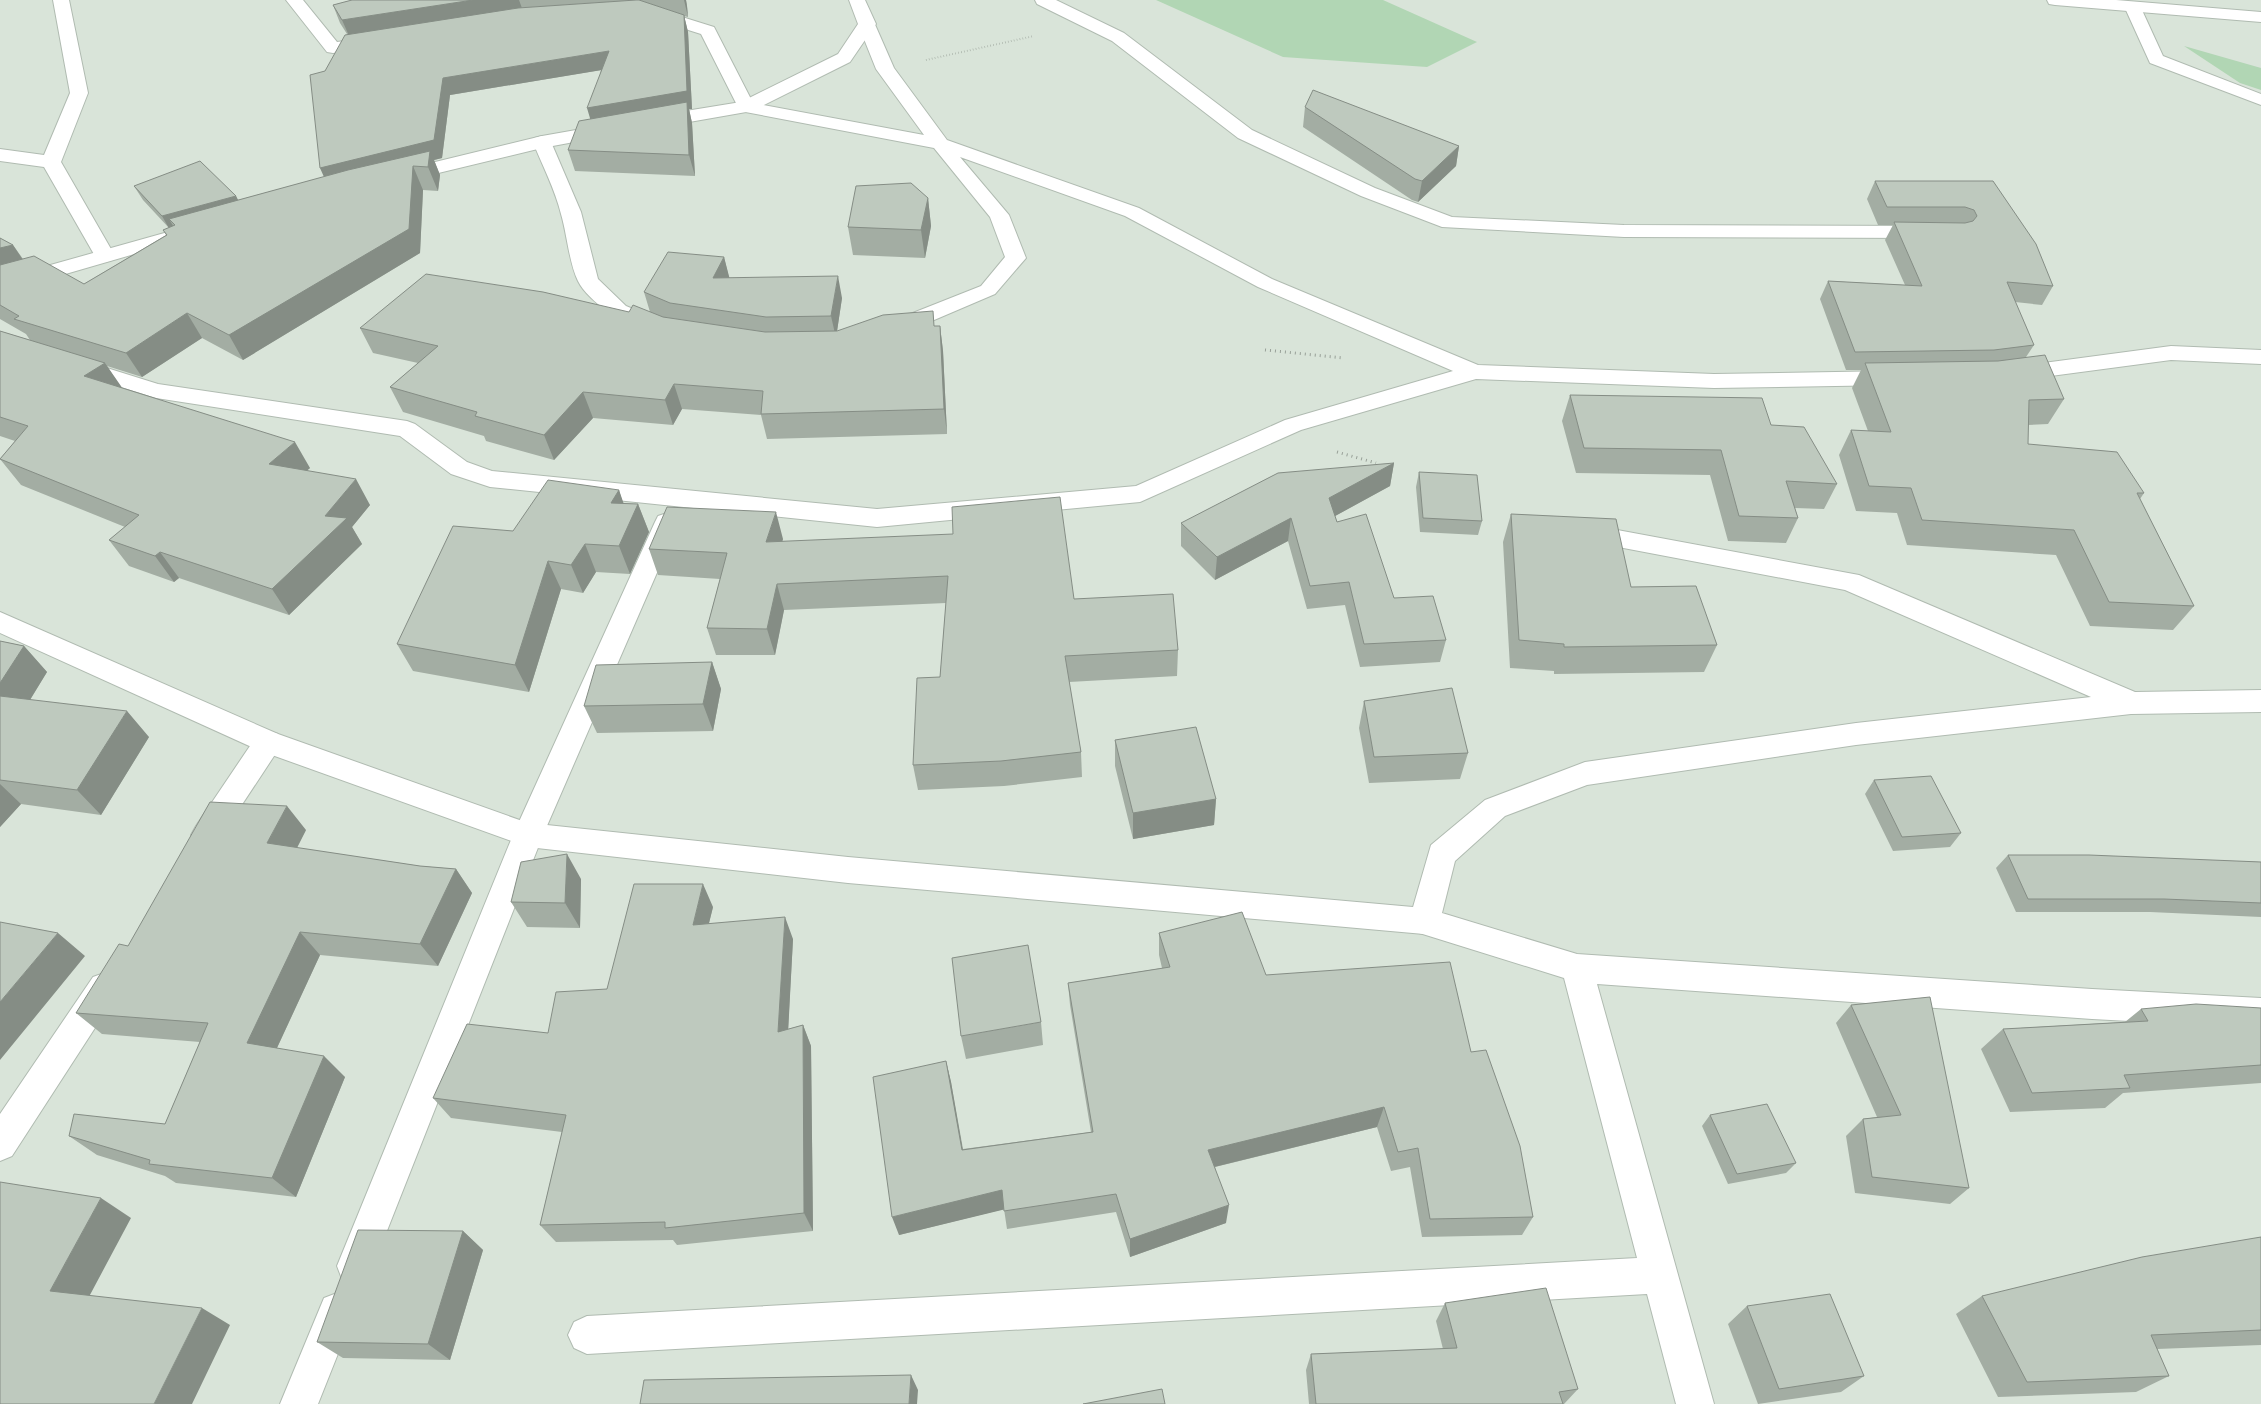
<svg xmlns="http://www.w3.org/2000/svg" width="2261" height="1404" font-family="'PT Serif',serif">
  <style>
    .green { fill: #b1d6b4 }
    .lines { fill: none; stroke-linecap: round; stroke-linejoin: round }
    .street-casing { stroke: #b0bbb1; stroke-width: 2 }
    .secondary-casing { stroke: #b0bbb1; stroke-width: 2 }
    .path-far1 { stroke: #98a098; stroke-width: 2; stroke-dasharray: 0.5 2.5; stroke-linecap: butt }
    .path { stroke: #98a098; stroke-width: 3; stroke-dasharray: 1 4; stroke-linecap: butt }
    .street { fill: #fff; fill-rule: evenodd }
    .secondary { fill: #fff; fill-rule: evenodd }
    .wall { fill: #a3ada3 }
    .shaded-wall { fill: #858d85 }
    .building { fill: #bec9be; stroke: #858d85 }
  </style>
  <rect width="100%" height="100%" fill="#d9e4d9"/>
  <path class="green" d="M1156 0H1383L1477 42 1427 67 1283 57Z
    M2184 46 2261 68V90L2240 83Z"/>
  <g class="lines">
    <defs>
      <path id="street" d="M53 0H69L88 93 61 162 115 256 112 260 105 262 98 260 95 256 44 167 0 161V149L44 155 70 93Z
        M286 0H303L337 42 375 37 381 38 384 42 381 46 375 47 333 53 327 52Z
        M1035 0H1056L1124 33 1252 130 1375 188 1452 217 1624 225 1927 226 1934 228 1937 232 1934 236 1927 238 1624 237 1442 227 1361 196 1238 138 1112 41 1037 4Z
        M2133 3 2139 4 2141 8 2163 56 2261 94V105L2150 63 2125 8 2127 4Z
        M650 7 714 27 753 103 924 135 876 69 858 24 861 20H873L894 68 947 140 1139 208 1272 279 1478 365 1714 374 1893 371 1901 373 1904 378 1901 383 1893 385 1714 388 1476 379 1301 430 1140 502 877 527 490 487 451 474 400 436 156 398 70 371 67 366 70 361 78 359 158 384 407 421 415 424 467 462 492 471 877 509 1136 486 1285 420 1453 371 1258 287 1125 216 960 157 1009 215 1026 258 995 294 906 332 898 334 890 332 887 327 890 322 981 286 1005 257 990 217 934 148 740 111 701 34 644 16 642 12 644 8Z
        M542 136 549 138 551 142 581 212 598 279 626 306 657 319 660 324 657 329C634 334 588 302 578 281 569 263 567 234 561 214 555 189 542 165 533 142L535 138Z
        M2171 346 2261 350V364L2171 360 2013 381 2005 379 2002 374 2005 369 2013 367Z
        M667 513 676 516 679 522 543 835 368 1279 355 1284 342 1279 337 1266 513 835 655 522 658 516Z
        M1585 524 1859 575 2135 692 2261 690V712L2131 714 1856 745 1587 785 1505 816 1455 861 1442 913 1577 954 2092 989 2261 998V1028L2092 1019 1597 984 1714 1404H1676L1647 1294 587 1354 574 1348 568 1335 574 1322 587 1316 1637 1258 1564 978 1413 931 1409 921 1431 845 1485 800 1585 762 1856 723 2091 697 1845 590 1576 539 1573 533 1576 527Z
        M268 731 278 734 282 742 278 750 216 844 206 847 196 844 191 835 196 826 258 734Z
        M104 973 115 977 120 987 115 997 12 1156 0 1161V1114L93 977Z
        M337 1293 350 1298 355 1311 318 1404H280L324 1298Z"/>
      <path id="secondary" d="M849 0H865L876 24 850 62 752 111 655 128 648 126 646 122 648 118 655 116 741 102 838 54 858 24Z
        M2047 0H2116L2261 12V22L2055 5 2049 4Z
        M610 124 617 126 619 130 617 134 542 148 401 182 394 180 391 176 394 172 542 136Z
        M193 225 200 227 203 231 200 235 0 293V279L4 278Z
        M0 612 278 734 528 823 848 857 1424 908 1435 911 1439 921 1435 931 1424 934 848 883 528 847 258 750 0 633Z"/>
    </defs>
    <use href="#street" class="street-casing"/>
    <use href="#secondary" class="secondary-casing"/>
    <path class="path-far1" d="M926 60 1034 36"/>
    <path class="path" d="M1265 350 1344 358
      M1337 452 1376 463"/>
    <use href="#street" class="street"/>
    <use href="#secondary" class="secondary"/>
  </g>
  <path class="wall" d="M352 0H686L687 6 688 17 684 16 688 32 692 109H689L692 123 695 176 575 171 568 150 590 119 601 70 450 95 442 158 434 160 440 175 438 191 423 190 420 253 243 360 202 338 142 377 107 366 121 388 310 468 307 470 370 505 352 527 362 544 289 615 179 578 174 582 129 566 109 540 125 527 21 485 0 459 15 441 0 436V331L30 340 26 334 0 319V238L13 245 23 259 84 284 166 235 163 230 169 228 143 200 134 186 236 196 238 200 324 177 325 71 347 34 340 23 333 5Z
    M1305 107 1459 146 1456 166 1418 202 1412 200 1303 127Z
    M1875 181H1993L2053 286 2042 305 2015 302 2034 345 2026 357 2064 399 2048 424 2028 425V444L2144 493 2140 499 2194 606 2173 630 2090 626 2056 555 1907 545 1897 513 1856 511 1839 455 1851 430 1868 431 1852 388 1861 370H1846L1820 299 1828 281 1905 285 1885 240 1893 225H1878L1867 199Z
    M928 198 931 226 925 258 853 255 848 227Z
    M724 257 729 278 842 298 837 331 940 326 943 351 947 434 767 439 761 415 682 409 673 425 593 418 554 460 486 441 484 436 403 412 390 387 418 363 373 353 360 328 629 312H650L644 292Z
    M1570 395 1837 484 1824 509 1795 508 1798 518 1786 543 1728 541 1710 475 1576 473 1562 421Z
    M1394 463 1390 486 1335 516 1337 522 1394 598 1446 640 1440 662 1360 667 1345 605 1307 609 1288 541 1215 580 1181 546V523Z
    M1419 472 1482 521 1478 535 1420 532 1416 487Z
    M619 490 623 504H638L649 532 630 574 596 572 583 593 561 589 529 692 413 671 397 644 513 531Z
    M1511 514 1631 587 1717 645 1704 672 1554 674V671L1510 668 1503 542Z
    M783 539 782 541 1074 599 1178 650 1177 676 1069 682 1081 752 1082 777 1004 786 918 790 913 765 940 677 946 603 784 610 775 655H716L707 628 720 579 658 575 649 549Z
    M0 641 24 646 47 672 30 700 149 737 101 815 21 804 0 827Z
    M712 662 721 689 713 731 597 733 584 706Z
    M1364 701 1468 753 1460 779 1369 783 1359 728Z
    M1115 740 1216 799 1214 825 1133 839 1115 766Z
    M1874 780 1961 833 1950 847 1893 851 1865 794Z
    M306 830 297 848 420 866 456 869 472 893 438 966 320 955 277 1048 345 1077 296 1197 176 1183 165 1176 97 1155 69 1136 165 1124 200 1042 102 1034 76 1013 128 946Z
    M2008 855 2261 862V917L2150 912H2016L1996 868Z
    M581 879 580 928 527 927 511 902Z
    M713 907 709 923 793 939 788 1029 803 1025 811 1046 813 1231 677 1245 673 1240 556 1242 540 1225 562 1132 451 1118 433 1098 548 1033 607 989Z
    M1159 933 1266 975 1471 1052 1533 1217 1522 1235 1422 1237 1410 1167 1391 1171 1377 1127 1215 1167 1226 1223 1130 1257 1116 1212 1007 1229 1004 1209 899 1235 946 1061 951 1082 963 1149 1091 1132 1070 1005 1068 983 1162 968 1159 955Z
    M1851 1005 1969 1188 1950 1204 1855 1193 1846 1136 1863 1119 1877 1117 1836 1023Z
    M2261 1008V1083L2123 1093 2105 1108 2010 1112 1981 1049 2003 1029 2125 1022 2141 1009Z
    M1041 1022 1043 1045 966 1059 961 1036Z
    M1710 1115 1796 1163 1786 1173 1728 1184 1702 1126Z
    M463 1231 483 1250 450 1360 343 1358 317 1342Z
    M2261 1237V1345L2157 1349 2169 1376 2136 1392 1998 1397 1956 1314 1982 1296Z
    M1445 1303 1578 1389 1564 1404H1309L1306 1370 1311 1354 1443 1349 1436 1321Z
    M1747 1306 1864 1376 1841 1392 1758 1404 1728 1324Z"/>
  <path class="shaded-wall" d="M473 0H519L523 11 350 38 342 20Z
    M684 0H686L687 6 688 17Z
    M684 15 688 32 692 109H689L692 123 695 176 689 155 592 125 587 108Z
    M609 51 614 68 450 95 442 158 434 160 440 175 438 191 428 167V162L328 186 320 168 443 78Z
    M1459 146 1456 166 1418 202 1422 181Z
    M413 166 423 190 420 253 243 360 229 335Z
    M236 196 243 210 169 219 175 229 170 230 162 216Z
    M928 198 931 226 925 258 921 230Z
    M13 245 29 269 0 277V248Z
    M724 257 730 280 713 278Z
    M838 276 842 298 836 338 831 316Z
    M187 313 202 338 142 377 126 353Z
    M940 326 943 351 947 434 944 409Z
    M105 363 123 389 84 376Z
    M674 384 682 409 673 425 665 400Z
    M583 392 593 418 554 460 544 435Z
    M295 442 310 468 285 490 269 464Z
    M1394 463 1390 486 1326 521 1329 498Z
    M356 479 370 505 352 527 362 544 289 615 272 589 325 516Z
    M619 490 629 519 611 503Z
    M638 504 649 532 630 574 619 546Z
    M776 512 783 539 774 569 766 542Z
    M1291 518 1288 541 1215 580 1217 557Z
    M585 544 596 572 583 593 571 565Z
    M160 552 179 578 174 582 155 556Z
    M548 561 561 589 529 692 515 665Z
    M777 584 784 610 775 655 767 629Z
    M24 646 47 672 17 721 0 704V683Z
    M712 662 721 689 713 731 703 704Z
    M127 711 149 737 101 815 77 790Z
    M0 784 21 804 0 827Z
    M1216 799 1214 825 1133 839V813Z
    M287 806 306 830 287 867 267 843Z
    M567 854 581 879 580 928 565 903Z
    M456 869 472 893 438 966 420 944Z
    M703 884 713 907 703 947 693 925Z
    M785 917 793 939 787 1053 778 1032Z
    M300 932 320 955 269 1065 247 1043Z
    M58 933 85 956 0 1060V1002Z
    M803 1025 811 1046 813 1231 804 1213Z
    M324 1056 345 1077 296 1197 272 1178Z
    M946 1061 951 1082 966 1169 962 1150Z
    M1384 1107 1377 1127 1206 1169 1208 1150Z
    M1002 1190 1006 1209 899 1235 892 1217Z
    M101 1198 131 1218 83 1308 50 1291Z
    M1229 1205 1226 1223 1130 1257V1239Z
    M463 1231 483 1250 450 1360 428 1344Z
    M202 1308 230 1325 192 1404H154Z
    M911 1375 918 1390 917 1404H909Z"/>
  <path class="building" d="M352 0H473L342 20 333 5Z
    M636 0H639L684 15 687 91 587 108 609 51 443 78 434 140 320 168 310 75 325 71 345 35 518 8Z
    M1313 90 1459 146 1422 181 1415 179 1305 107Z
    M687 102 689 155 568 150 579 121Z
    M430 151 428 167 413 166 409 229 229 335 187 313 126 353 14 319 19 316 0 305V265L34 256 84 284 167 235 163 230 175 225 169 219 348 170Z
    M200 161 236 196 162 216 134 186Z
    M1875 181H1993L2036 244 2053 286 2007 282 2034 345 1994 350 1855 352 1828 281 1922 286 1894 222 1965 223 1973 221 1977 216 1974 210 1965 207H1887Z
    M911 183 928 198 921 230 848 227 856 186Z
    M0 238 13 245 0 248Z
    M668 252 724 257 713 278 838 276 831 316 766 317 670 303 644 292Z
    M426 274 543 292 629 312 633 305 663 317 765 332 837 331 883 315 933 311 934 326H940L944 409 761 414 763 391 674 384 665 400 583 392 544 435 475 416 477 412 390 387 438 346 360 328Z
    M0 331 105 363 84 376 295 442 269 464 356 479 325 516 347 518 272 589 160 552 155 556 109 540 139 515 0 459 28 426 0 417Z
    M2045 355 2064 399 2029 400 2028 444 2117 452 2144 493H2137L2194 606 2109 602 2074 530 1922 520 1911 488 1869 486 1851 430 1891 432 1865 363 1998 361Z
    M1570 395 1762 398 1771 425 1804 427 1837 484 1786 481 1798 518 1739 516 1721 450 1584 448Z
    M1394 463 1329 498 1337 522 1366 514 1394 598 1433 596 1446 640 1364 644 1349 582 1310 586 1291 518 1217 557 1181 523 1278 473Z
    M1419 472 1477 475 1482 521 1423 518Z
    M548 480 619 490 611 503 638 504 619 546 585 544 571 565 548 561 515 665 397 644 453 526 513 531Z
    M1060 497 1074 599 1173 594 1178 650 1065 656 1081 752 1001 761 913 765 917 678 940 677 948 576 777 584 767 629 707 628 727 553 649 549 667 507 776 512 766 542 953 534 952 507Z
    M1511 514 1616 519 1631 587 1696 586 1717 645 1564 647V644L1519 640Z
    M0 641 24 646 0 683Z
    M712 662 703 704 584 706 596 665Z
    M1452 688 1468 753 1374 757 1364 701Z
    M0 696 127 711 77 790 0 780Z
    M1196 727 1216 799 1133 813 1115 740Z
    M1931 776 1961 833 1902 837 1874 780Z
    M210 802 287 806 267 843 420 866 456 869 420 944 300 932 247 1043 324 1056 272 1178 149 1164 150 1160 69 1136 74 1114 165 1124 208 1023 76 1013 119 944 128 946Z
    M567 854 565 903 511 902 521 862Z
    M2008 855H2089L2261 862V903L2164 899H2028Z
    M634 884H703L693 925 785 917 778 1032 803 1025 804 1213 665 1228V1222L540 1225 566 1115 433 1098 467 1024 548 1033 556 992 607 989Z
    M1242 912 1266 975 1450 962 1471 1052 1486 1050 1520 1146 1533 1217 1430 1219 1418 1148 1398 1152 1384 1107 1208 1150 1229 1205 1130 1239 1116 1194 1004 1211 1002 1190 892 1217 873 1077 946 1061 962 1150 1093 1132 1068 983 1170 967 1159 933Z
    M0 922 58 933 0 1002Z
    M1028 945 1041 1022 961 1036 952 958Z
    M1930 997 1969 1188 1872 1177 1863 1119 1901 1115 1851 1005Z
    M2196 1004 2261 1008V1065L2124 1075 2130 1088 2032 1093 2003 1029 2148 1021 2141 1009Z
    M1767 1104 1796 1163 1737 1174 1710 1115Z
    M0 1182 101 1198 50 1291 202 1308 154 1404H0Z
    M358 1230 463 1231 428 1344 317 1342Z
    M2261 1237V1330L2151 1335 2169 1376 2027 1382 1982 1296 2142 1257Z
    M1546 1288 1578 1389 1559 1392 1563 1404H1316L1311 1354 1457 1348 1445 1303Z
    M1830 1294 1864 1376 1779 1389 1747 1306Z
    M911 1375 909 1404H640L644 1380Z
    M1162 1389 1165 1404H1083Z"/>
</svg>
